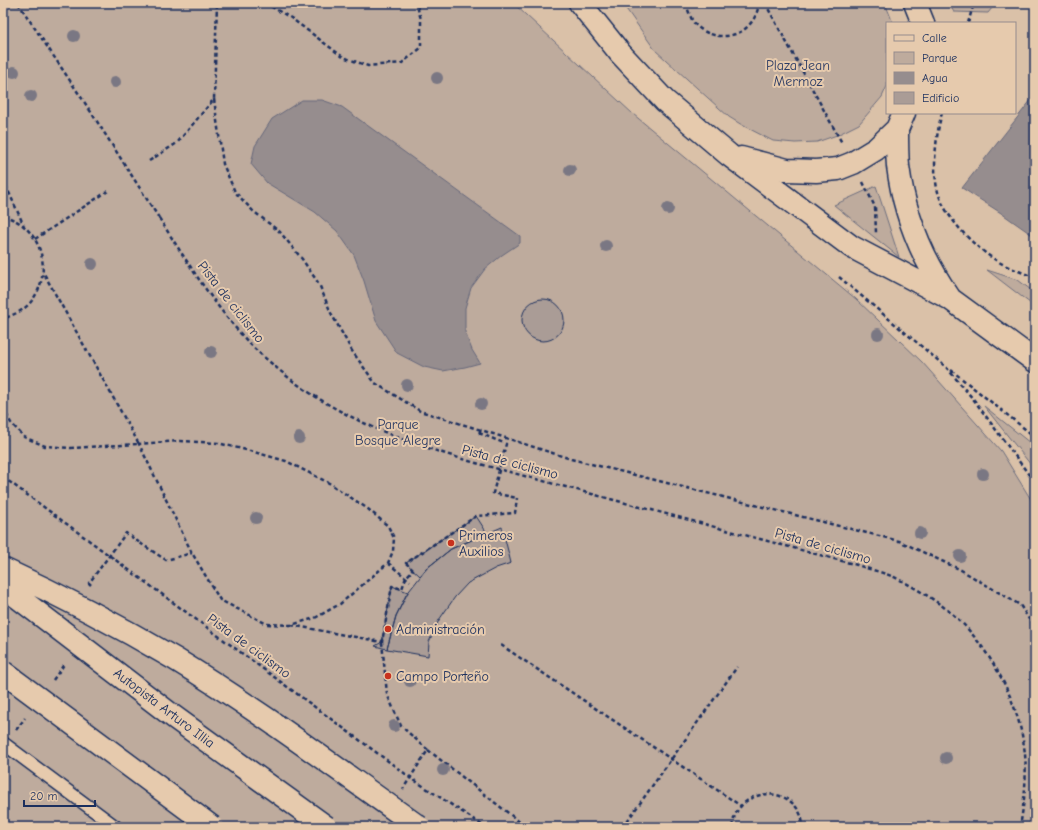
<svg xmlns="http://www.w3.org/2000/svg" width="1038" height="830" font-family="'Comic Neue',sans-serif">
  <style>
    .green { fill: #beab9d; stroke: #6c6d7e }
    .water { fill: #968d8e; stroke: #65677b }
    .building { fill: #aa9c96; stroke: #1b2f5e }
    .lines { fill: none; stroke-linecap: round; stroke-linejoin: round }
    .service-casing { stroke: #1b2f5e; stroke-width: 15 }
    .secondary-casing { stroke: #1b2f5e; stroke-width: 25 }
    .path { stroke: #1b2f5e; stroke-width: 2.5; stroke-dasharray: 4 3; stroke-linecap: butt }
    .service { stroke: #e6caad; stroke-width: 12 }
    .secondary { stroke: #e6caad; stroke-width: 22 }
    .motorway-bridge-casing { stroke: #1b2f5e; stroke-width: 25; stroke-linecap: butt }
    .path-bridge { stroke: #1b2f5e; stroke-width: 2.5; stroke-dasharray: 4 3; stroke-linecap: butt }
    .motorway-bridge { stroke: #e6caad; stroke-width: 22 }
    .tree { fill: #7a7783 }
    .poi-dot { fill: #c8321e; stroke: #e6caad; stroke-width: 1.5 }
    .labels { text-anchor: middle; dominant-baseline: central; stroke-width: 4; stroke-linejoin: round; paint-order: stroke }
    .park-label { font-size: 14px; fill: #2b3b64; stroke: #e6caad }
    .street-label { font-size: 14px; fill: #1b2f5e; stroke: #e6caad }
    .poi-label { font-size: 14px; fill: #1b2f5e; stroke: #e6caad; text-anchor: start }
  </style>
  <rect width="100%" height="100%" fill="#dac1a8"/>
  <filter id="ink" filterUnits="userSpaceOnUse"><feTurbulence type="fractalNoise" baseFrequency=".025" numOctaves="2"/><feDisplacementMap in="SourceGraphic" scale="8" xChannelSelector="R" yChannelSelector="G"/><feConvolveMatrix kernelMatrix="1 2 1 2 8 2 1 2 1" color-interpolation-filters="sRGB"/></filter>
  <g filter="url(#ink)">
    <path class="green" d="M3 3H513L633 114 856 299 922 362 1001 451 1035 506V827H3Z
      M622 3H885L893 23H887V86L882 97 859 124 837 135 817 142 795 143 773 141 742 125 729 117 655 50Z
      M948 3H996L988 13 954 12Z
      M876 186 899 257 834 205Z
      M987 270 1018 280 1035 293V307Z
      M984 406 1035 447V470Z"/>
    <path class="water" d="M1035 95V237L1001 213 962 188Z
      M302 100H322L342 107 520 236V243L502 255 485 269 471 288 465 308V332L472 350 480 363 465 367 443 371 424 367 397 353 376 321 364 281 354 255 337 231 315 212 267 183 251 164 255 146 272 119Z"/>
    <path class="building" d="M522 320a21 21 0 1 1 42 0a21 21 0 1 1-42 0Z
      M476 516 487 533 451 549 427 568 420 576 406 563Z
      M502 527 511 563 496 568 468 583 455 597 439 620 429 642 428 656 387 649 396 616 406 595 427 568 451 549Z
      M392 586 408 592 396 616 387 649 375 646 382 642Z"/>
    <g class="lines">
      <defs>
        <path id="service" d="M3 743 116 827"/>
        <path id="secondary" d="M580 3 620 53 665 101 729 155 852 247 949 298 1035 361
          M915 3 923 23
          M897 129C897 142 897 154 898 166 904 214 922 258 949 297
          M741 158 787 170 816 171 838 169 853 163 876 149 897 129 904 113"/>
      </defs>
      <use href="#service" class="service-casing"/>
      <use href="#secondary" class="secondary-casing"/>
      <path class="path" d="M18 3 89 109
        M265 3 291 18 343 57 368 66 402 63 421 48V19L416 3
        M686 3C688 10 690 17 694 23 707 39 735 41 749 25 755 19 758 11 759 3
        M765 3 842 143
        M968 23 974 3
        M214 99 223 164 235 192 253 211 280 232 302 259 319 284 331 313 352 351 375 383 420 411 481 430
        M942 113C936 133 932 171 938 192 945 218 976 249 999 262 1009 268 1022 272 1033 277L1035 276
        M149 161 177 143 214 99 217 3
        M3 179 24 226
        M863 182 875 207 876 233
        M3 216C42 225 55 274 30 303 23 311 13 315 3 319
        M159 218C188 263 216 309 253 347 259 353 265 358 271 363 331 416 400 441 476 463L857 565C871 570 887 573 900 580 923 592 947 607 965 626 997 661 1020 707 1025 754 1027 779 1024 803 1020 827
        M35 239 108 191
        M839 277 946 367 974 400 1035 483
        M951 370 1035 437
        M3 408 11 423 24 437 45 446 71 448 139 444 43 272
        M479 433 481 430 571 459 899 541 961 570 1020 605 1035 629
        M180 441 218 443 254 452 286 461 329 483 368 509 388 526 394 538 393 551 388 563 340 604 315 618 291 625 267 624 220 600 192 553 139 444Z
        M3 477 411 778 485 827
        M140 543 166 560 192 553
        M388 563 410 581
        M291 625 382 642 392 586 402 589 406 577 413 570 406 563 476 516 515 513 517 498
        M382 642 387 694 401 726 428 750 403 789
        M501 645 741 806
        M53 680 65 663
        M16 730 25 718
        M428 750 526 827
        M623 827 737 667
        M732 827C733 823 734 818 735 815 751 782 802 790 803 827"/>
      <use href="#service" class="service"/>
      <use href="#secondary" class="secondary"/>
      <defs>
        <path id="motorway-bridge" d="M3 569C62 596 119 626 175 659 259 710 338 770 419 827
          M3 586 174 717 326 827
          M3 672 212 827"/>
      </defs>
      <use href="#motorway-bridge" class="motorway-bridge-casing"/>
      <path class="path-bridge" d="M89 109 159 218
        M479 433 506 444 493 493 517 498
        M91 585 89 583 126 533 140 543"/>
      <use href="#motorway-bridge" class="motorway-bridge"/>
    </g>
    <g class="tree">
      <circle cx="74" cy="36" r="6"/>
      <circle cx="14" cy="72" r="6"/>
      <circle cx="437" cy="78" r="6"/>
      <circle cx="115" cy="82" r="6"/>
      <circle cx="31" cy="96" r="6"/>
      <circle cx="570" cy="170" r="6"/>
      <circle cx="668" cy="209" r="6"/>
      <circle cx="606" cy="246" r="6"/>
      <circle cx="92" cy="264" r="6"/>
      <circle cx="878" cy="334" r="6"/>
      <circle cx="211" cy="352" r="6"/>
      <circle cx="407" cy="385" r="6"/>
      <circle cx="481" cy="404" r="6"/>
      <circle cx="299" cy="438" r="6"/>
      <circle cx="983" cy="474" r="6"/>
      <circle cx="256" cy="518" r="6"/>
      <circle cx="920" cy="533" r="6"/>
      <circle cx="960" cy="556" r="6"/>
      <circle cx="410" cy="681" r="6"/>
      <circle cx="394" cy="726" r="6"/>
      <circle cx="946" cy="758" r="6"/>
      <circle cx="443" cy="770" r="6"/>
    </g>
  </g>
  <g class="poi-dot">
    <circle cx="451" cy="543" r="4"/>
    <circle cx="388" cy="629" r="4"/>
    <circle cx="388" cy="676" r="4"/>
  </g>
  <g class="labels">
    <g class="park-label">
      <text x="798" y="65">Plaza Jean<tspan x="798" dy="16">Mermoz</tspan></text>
      <text x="398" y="424">Parque<tspan x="398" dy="16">Bosque Alegre</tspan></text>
    </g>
    <g class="street-label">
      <text transform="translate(231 302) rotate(52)">Pista de ciclismo</text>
      <text transform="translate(510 462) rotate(15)">Pista de ciclismo</text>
      <text transform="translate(823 546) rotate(16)">Pista de ciclismo</text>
      <text transform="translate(249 646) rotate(36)">Pista de ciclismo</text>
      <text transform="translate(164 708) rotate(37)">Autopista Arturo Illia</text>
    </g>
    <g class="poi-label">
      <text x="459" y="535">Primeros<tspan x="459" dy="16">Auxilios</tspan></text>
      <text x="396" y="629">Administración</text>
      <text x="396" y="676">Campo Porteño</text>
    </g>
  </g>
  <rect width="1038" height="830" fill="none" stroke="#e6caad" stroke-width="16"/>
  <rect x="8" y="8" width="1022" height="814" fill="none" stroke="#1b2f5e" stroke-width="1.5" filter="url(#ink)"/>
  <rect x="886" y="22" width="130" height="92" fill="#e6caad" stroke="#958c8d"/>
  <rect x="894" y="35" width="20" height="6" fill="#e6caad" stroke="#958c8d"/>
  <text x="922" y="42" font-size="12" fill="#1b2f5e">Calle</text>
  <rect x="894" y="52" width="20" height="12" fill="#beab9d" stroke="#958c8d"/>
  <text x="922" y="62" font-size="12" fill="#1b2f5e">Parque</text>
  <rect x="894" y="72" width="20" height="12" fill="#968d8e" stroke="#958c8d"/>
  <text x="922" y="82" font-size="12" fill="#1b2f5e">Agua</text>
  <rect x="894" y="92" width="20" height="12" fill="#aa9c96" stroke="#958c8d"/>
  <text x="922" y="102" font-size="12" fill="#1b2f5e">Edificio</text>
  <path d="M24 800v6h71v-6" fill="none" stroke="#1b2f5e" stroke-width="2"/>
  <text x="30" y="800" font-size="12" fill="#1b2f5e" stroke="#e6caad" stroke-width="3" paint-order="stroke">20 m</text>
</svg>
